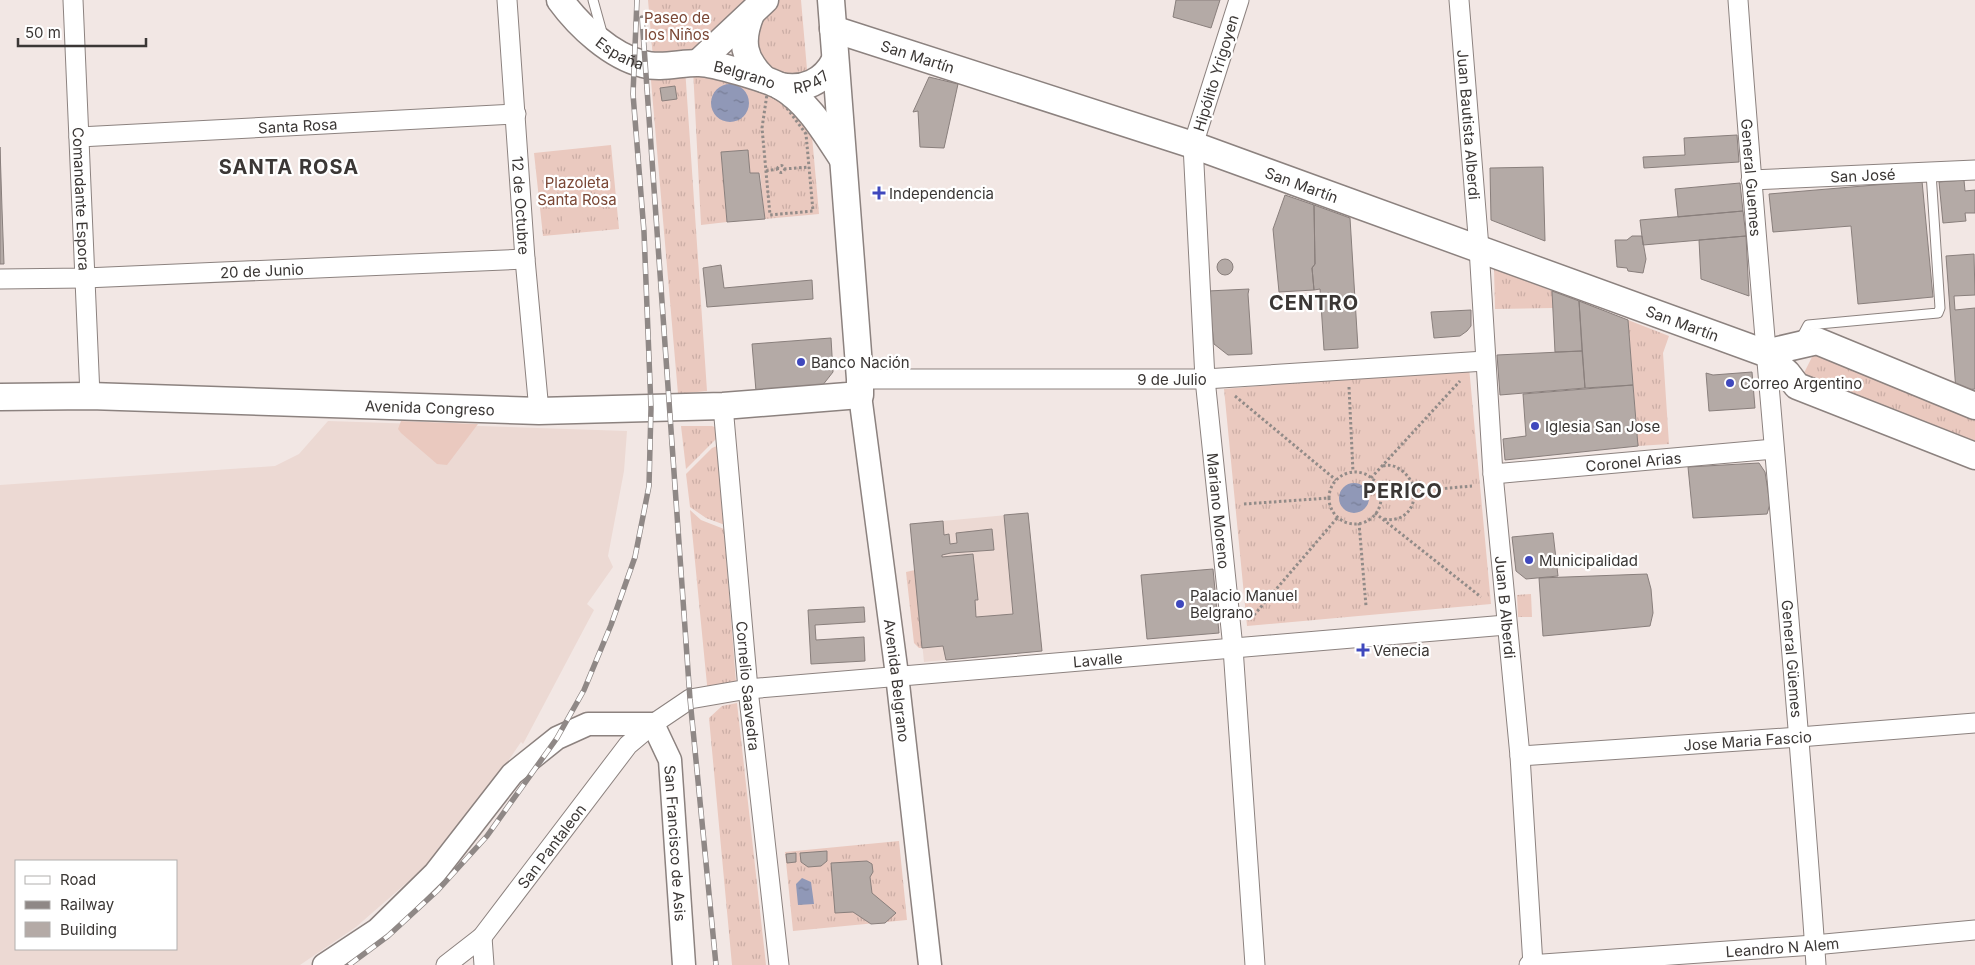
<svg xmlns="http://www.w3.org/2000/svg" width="1975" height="965" font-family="Inter,sans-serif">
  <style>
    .built { fill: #ecd9d3; fill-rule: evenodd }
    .grass { fill: url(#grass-tufts) }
    .garden { fill: #eac9bf }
    .water { fill: url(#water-ripples) }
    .building { fill: #b4aaa6; stroke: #897f7c }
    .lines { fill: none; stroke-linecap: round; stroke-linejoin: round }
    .service-casing { stroke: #8c827f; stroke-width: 11 }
    .minor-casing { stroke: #8c827f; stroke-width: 21 }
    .tertiary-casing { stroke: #8c827f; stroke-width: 25 }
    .secondary-casing { stroke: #8c827f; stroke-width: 29 }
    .path { stroke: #928b88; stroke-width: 3; stroke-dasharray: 2.5 2.5; stroke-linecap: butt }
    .service { stroke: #fff; stroke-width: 9 }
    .minor { stroke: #fff; stroke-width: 19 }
    .tertiary { stroke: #fff; stroke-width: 22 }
    .secondary { stroke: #fff; stroke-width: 26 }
    .rail-casing { stroke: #8f8886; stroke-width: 5.5 }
    .rail { stroke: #fff; stroke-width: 4; stroke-dasharray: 11; stroke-linecap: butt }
    .poi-dot { fill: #3f48bd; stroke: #fff; stroke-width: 2 }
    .labels { text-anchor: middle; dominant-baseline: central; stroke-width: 4.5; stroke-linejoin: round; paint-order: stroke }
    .park-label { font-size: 15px; fill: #7a4735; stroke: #fff }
    .street-label { font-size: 15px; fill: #3b3735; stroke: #fff }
    .poi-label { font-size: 15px; fill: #3b3735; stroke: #fff; text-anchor: start }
    .district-label { font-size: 20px; font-weight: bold; letter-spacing: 1px; fill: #3b3735; stroke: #fff }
  </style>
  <defs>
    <pattern id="grass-tufts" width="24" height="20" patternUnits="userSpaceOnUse" patternTransform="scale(1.25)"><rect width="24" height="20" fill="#eac9bf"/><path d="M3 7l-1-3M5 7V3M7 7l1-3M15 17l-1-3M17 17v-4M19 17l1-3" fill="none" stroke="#caada5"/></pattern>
    <pattern id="water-ripples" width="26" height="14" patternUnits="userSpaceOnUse" patternTransform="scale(1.25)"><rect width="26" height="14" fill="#9098b7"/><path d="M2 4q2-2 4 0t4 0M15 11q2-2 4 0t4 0" fill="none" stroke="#777d96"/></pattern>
  </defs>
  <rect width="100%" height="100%" fill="#f2e7e4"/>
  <path class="built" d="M328 421 627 431 624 471 608 556 613 567 587 604 594 610 523 744 521 742 486 794 450 840 418 873 356 927 300 965H0V485L275 466 299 454ZM16 861H176V949H16Z
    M1028 513 1042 651 924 662 910 524Z"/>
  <path class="grass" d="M648 0H749L707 47 653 58Z
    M771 0H801L808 81 765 75 752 20Z
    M685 68 707 391 678 394 650 69Z
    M693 69 762 83 811 125 819 214 765 219 760 173H750L748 150 721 152 727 222 701 225Z
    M611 145 619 229 543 236 534 153Z
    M1494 268 1552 291 1553 308 1495 309Z
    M1628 320 1669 336 1663 353 1669 444 1638 446Z
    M1816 349 1975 412V449L1801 379Z
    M1469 367 1491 604 1247 626 1224 389Z
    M681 426H712L717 428 718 437 686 469Z
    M719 445 725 525 706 518 690 507 686 474 712 448Z
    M690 510 701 520 724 529 736 682 708 695Z
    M915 570 922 648H919L914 643 906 572Z
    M1531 594 1532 617H1518L1517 595Z
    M737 703 766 965H732L709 718 722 706Z
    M899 841 907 920 793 931 785 852Z"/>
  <path class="garden" d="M578 176 584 222 563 225 557 179Z
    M401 421 478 424 447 465 437 464 401 433 398 429Z"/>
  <path class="water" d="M711 103a19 19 0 1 1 38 0a19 19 0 1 1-38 0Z
    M1339 498a15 15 0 1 1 30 0a15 15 0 1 1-30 0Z
    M802 878 811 882 814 904 798 905 796 884Z"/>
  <path class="building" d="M1176 0H1220L1211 28 1173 17Z
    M929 77 958 84 944 148 920 147 918 111 913 112Z
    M675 86 677 99 662 101 660 88Z
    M1737 135 1739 162 1644 168 1643 157 1685 155 1684 138Z
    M0 147 2 209 4 264H0Z
    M748 150 750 173H759L765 219 727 222 721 152Z
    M1543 167 1545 241 1491 220 1490 168Z
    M1964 180 1965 191 1975 190V213H1965L1966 221 1943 223 1939 182Z
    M1922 181 1933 297 1858 304 1851 226 1773 232 1769 194Z
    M1740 183 1743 211 1678 217 1675 189Z
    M1285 195 1314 205 1315 264 1312 268 1314 290 1279 292 1273 229Z
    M1314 205 1350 218 1358 348 1324 350 1320 289 1314 290 1312 268 1315 264Z
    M1743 211 1746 236 1643 245 1640 220Z
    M1632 236H1642L1646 259 1643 273 1628 271 1627 268 1617 267 1615 240H1627Z
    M1746 236 1749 296 1701 279 1699 240Z
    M1974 254 1975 295 1954 296 1955 310 1975 308V389L1956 391 1946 256Z
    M1217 267a8 8 0 1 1 16 0a8 8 0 1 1-16 0Z
    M721 265 724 288 812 280 813 299 707 307 703 268Z
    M1249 289 1248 294 1252 354 1228 355 1214 344 1208 291Z
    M1552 291 1579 301 1582 351 1555 352Z
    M1579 301 1628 320 1633 385 1585 388Z
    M1471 310V326L1467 331 1460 336 1434 338 1431 312Z
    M831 338 833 372 822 386 756 391 752 344Z
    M1582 351 1585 388 1500 395 1497 355Z
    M1752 372 1755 408 1709 411 1706 373 1713 375Z
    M1633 385 1638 446 1505 460 1503 439 1526 436 1523 394Z
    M1759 463 1765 472 1770 504 1767 514 1693 518 1688 467Z
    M1028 513 1042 651 946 660 943 646 922 648 910 524 943 521 944 535 949 534 950 544 957 543 956 533 992 529 994 550 951 553 942 555V557L973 554 978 600H975L976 617 1013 614 1004 515Z
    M1553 533 1558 576 1526 579 1516 571 1512 537Z
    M1213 569 1219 633 1147 639 1141 575Z
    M1647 574 1651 589 1653 613 1650 626 1543 636 1539 578Z
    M864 607 865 622 815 625 816 640 864 637 865 661 811 664 808 610Z
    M827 851V861L821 866 808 867 801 862 800 853Z
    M796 853V862L787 863 786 854Z
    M867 861 872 864 873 872 870 877 872 893 896 913 885 923 871 924 853 912 835 913 831 863Z"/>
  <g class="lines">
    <defs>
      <path id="service" d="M593 0 603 36
        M1800 340 1808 325 1938 313 1940 308 1931 173"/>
      <g id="minor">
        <path id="s1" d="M73 0 90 396"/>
        <path id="s2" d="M507 0 525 259 539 411"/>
        <path id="s3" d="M1239 0 1193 145 1205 379 1233 648 1255 965"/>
        <path id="s4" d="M1459 0 1479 248 1493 474 1520 756 1533 965"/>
        <path id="s5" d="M1738 0C1761 322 1794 643 1816 965"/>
        <path id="s6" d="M79 137 516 114"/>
        <path id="s7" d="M1751 180 1975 170"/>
        <path id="s8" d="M0 279 85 278 525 259"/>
        <path id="s9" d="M860 379H1205L1485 361"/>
        <path id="s10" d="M723 406 748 689 779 965"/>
        <path id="s11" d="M1493 474 1774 449"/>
        <path id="s12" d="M1520 756 1799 737 1975 723"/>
        <path d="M482 937 484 965"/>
        <path id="s13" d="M446 965 482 937 628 745 653 724 690 699 748 689 1506 625"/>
        <path id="s14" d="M1529 965 1814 945 1975 930"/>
      </g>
      <g id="tertiary">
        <path id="s15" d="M860 395 897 675 930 965"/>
        <path id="s16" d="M324 965 377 930 435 873 512 774 557 738 588 724H653L670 760 684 965"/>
      </g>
      <g id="secondary">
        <path id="s17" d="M560 0C579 26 611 56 643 64 660 69 680 63 697 63 711 62 767 79 780 86 808 102 825 132 842 158"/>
        <path d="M751 14C740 41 743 59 764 79"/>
        <path id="s18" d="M833 29 1193 145 1765 353 1787 373 1797 386 1975 456"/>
        <path d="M699 62 765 0"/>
        <path id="s19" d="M780 86C803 91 824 82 835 60"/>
        <path d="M1765 353 1817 341 1975 406"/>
        <path id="s20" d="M0 397 90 396 539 411 723 406 860 395V379L831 0"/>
      </g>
    </defs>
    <use href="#service" class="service-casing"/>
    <use href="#minor" class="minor-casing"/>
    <use href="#tertiary" class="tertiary-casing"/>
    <use href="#secondary" class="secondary-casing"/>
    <path class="path" d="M775 92 806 134 813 211 770 215 762 128 767 94Z
      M777.5 169a3.5 3.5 0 1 1 7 0a3.5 3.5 0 1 1-7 0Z
      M784 169 809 167
      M766 171 777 169
      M1349 387 1353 472
      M1235 396 1336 480
      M1383 466C1390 464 1395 466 1401 470 1425 487 1414 525 1384 519
      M1329 498a26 26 0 1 1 52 0a26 26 0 1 1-52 0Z
      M1371 478 1460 381
      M1415 491 1472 486
      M1244 504 1329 498
      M1375 513 1481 597
      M1359 523 1366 606
      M1254 615 1338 517"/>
    <use href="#service" class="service"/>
    <use href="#minor" class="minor"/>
    <use href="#tertiary" class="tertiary"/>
    <use href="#secondary" class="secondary"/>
    <defs>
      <path id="rail" d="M642 18 690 699 716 965
        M349 965 388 936 438 890 487 836 557 738 584 690 611 625 635 557 649 486 651 408 644 232 633 94 637 0"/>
    </defs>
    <use href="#rail" class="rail-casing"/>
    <use href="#rail" class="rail"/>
  </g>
  <g class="poi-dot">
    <path d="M876.5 185.5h5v5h5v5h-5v5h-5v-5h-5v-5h5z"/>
    <circle cx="801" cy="362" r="5"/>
    <circle cx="1730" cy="383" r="5"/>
    <circle cx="1535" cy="426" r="5"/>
    <circle cx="1529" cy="560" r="5"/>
    <circle cx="1180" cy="604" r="5"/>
    <path d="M1360.5 642.5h5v5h5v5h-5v5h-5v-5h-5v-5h5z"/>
  </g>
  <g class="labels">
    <g class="park-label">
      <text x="677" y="17">Paseo de<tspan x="677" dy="17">los Niños</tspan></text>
      <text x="577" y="182">Plazoleta<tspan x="577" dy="17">Santa Rosa</tspan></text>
    </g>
    <g class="street-label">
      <text stroke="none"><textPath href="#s17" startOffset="81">España</textPath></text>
      <text stroke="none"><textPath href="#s18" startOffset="89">San Martín</textPath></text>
      <text transform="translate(1216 73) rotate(-73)">Hipólito Yrigoyen</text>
      <text stroke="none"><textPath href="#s17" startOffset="210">Belgrano</textPath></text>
      <text stroke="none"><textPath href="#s19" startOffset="32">RP47</textPath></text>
      <text stroke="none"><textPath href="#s4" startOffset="125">Juan Bautista Alberdi</textPath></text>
      <text stroke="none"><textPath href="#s6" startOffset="219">Santa Rosa</textPath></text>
      <text stroke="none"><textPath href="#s7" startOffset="112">San José</textPath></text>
      <text stroke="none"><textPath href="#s5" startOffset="178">General Guemes</textPath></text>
      <text stroke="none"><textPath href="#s18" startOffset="494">San Martín</textPath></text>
      <text stroke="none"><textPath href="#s1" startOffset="199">Comandante Espora</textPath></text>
      <text stroke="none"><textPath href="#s2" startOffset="206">12 de Octubre</textPath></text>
      <text stroke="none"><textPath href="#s8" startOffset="262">20 de Junio</textPath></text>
      <text stroke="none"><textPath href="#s18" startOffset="899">San Martín</textPath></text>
      <text stroke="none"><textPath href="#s9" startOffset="312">9 de Julio</textPath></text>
      <text stroke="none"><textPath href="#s20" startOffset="430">Avenida Congreso</textPath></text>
      <text stroke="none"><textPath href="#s11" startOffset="141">Coronel Arias</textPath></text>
      <text stroke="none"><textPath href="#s3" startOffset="519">Mariano Moreno</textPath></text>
      <text stroke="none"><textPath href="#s4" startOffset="609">Juan B Alberdi</textPath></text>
      <text stroke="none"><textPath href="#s13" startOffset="774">Lavalle</textPath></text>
      <text stroke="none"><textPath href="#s5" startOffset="661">General Güemes</textPath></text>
      <text stroke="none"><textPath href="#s15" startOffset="288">Avenida Belgrano</textPath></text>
      <text stroke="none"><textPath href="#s10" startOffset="281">Cornelio Saavedra</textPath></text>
      <text stroke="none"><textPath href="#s12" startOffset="228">Jose Maria Fascio</textPath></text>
      <text stroke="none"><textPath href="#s16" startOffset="550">San Francisco de Asis</textPath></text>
      <text stroke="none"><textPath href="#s13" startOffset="160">San Pantaleon</textPath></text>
      <text stroke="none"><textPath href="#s14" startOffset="254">Leandro N Alem</textPath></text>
    </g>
    <g class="poi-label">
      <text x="889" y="193">Independencia</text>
      <text x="811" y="362">Banco Nación</text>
      <text x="1740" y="383">Correo Argentino</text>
      <text x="1545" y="426">Iglesia San Jose</text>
      <text x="1539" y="560">Municipalidad</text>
      <text x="1190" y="595">Palacio Manuel<tspan x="1190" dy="17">Belgrano</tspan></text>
      <text x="1373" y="650">Venecia</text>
    </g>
    <g class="district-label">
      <text x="289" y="167">SANTA ROSA</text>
      <text x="1314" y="303">CENTRO</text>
      <text x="1403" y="491">PERICO</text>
    </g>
  </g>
  <rect x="15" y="860" width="162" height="90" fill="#ffffff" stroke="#b1afae"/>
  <rect x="25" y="876" width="25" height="8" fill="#ffffff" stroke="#b1afae"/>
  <text x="60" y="885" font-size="15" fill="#3b3735">Road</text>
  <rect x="25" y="901" width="25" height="8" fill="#8f8886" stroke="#b1afae"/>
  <text x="60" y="910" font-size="15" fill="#3b3735">Railway</text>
  <rect x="25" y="922" width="25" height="15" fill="#b4aaa6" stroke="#b1afae"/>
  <text x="60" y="935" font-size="15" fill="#3b3735">Building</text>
  <path d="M18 38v8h128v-8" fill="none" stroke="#3b3735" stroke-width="2.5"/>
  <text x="25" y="38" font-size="15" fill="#3b3735" stroke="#ffffff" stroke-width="4" paint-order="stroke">50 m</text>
</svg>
